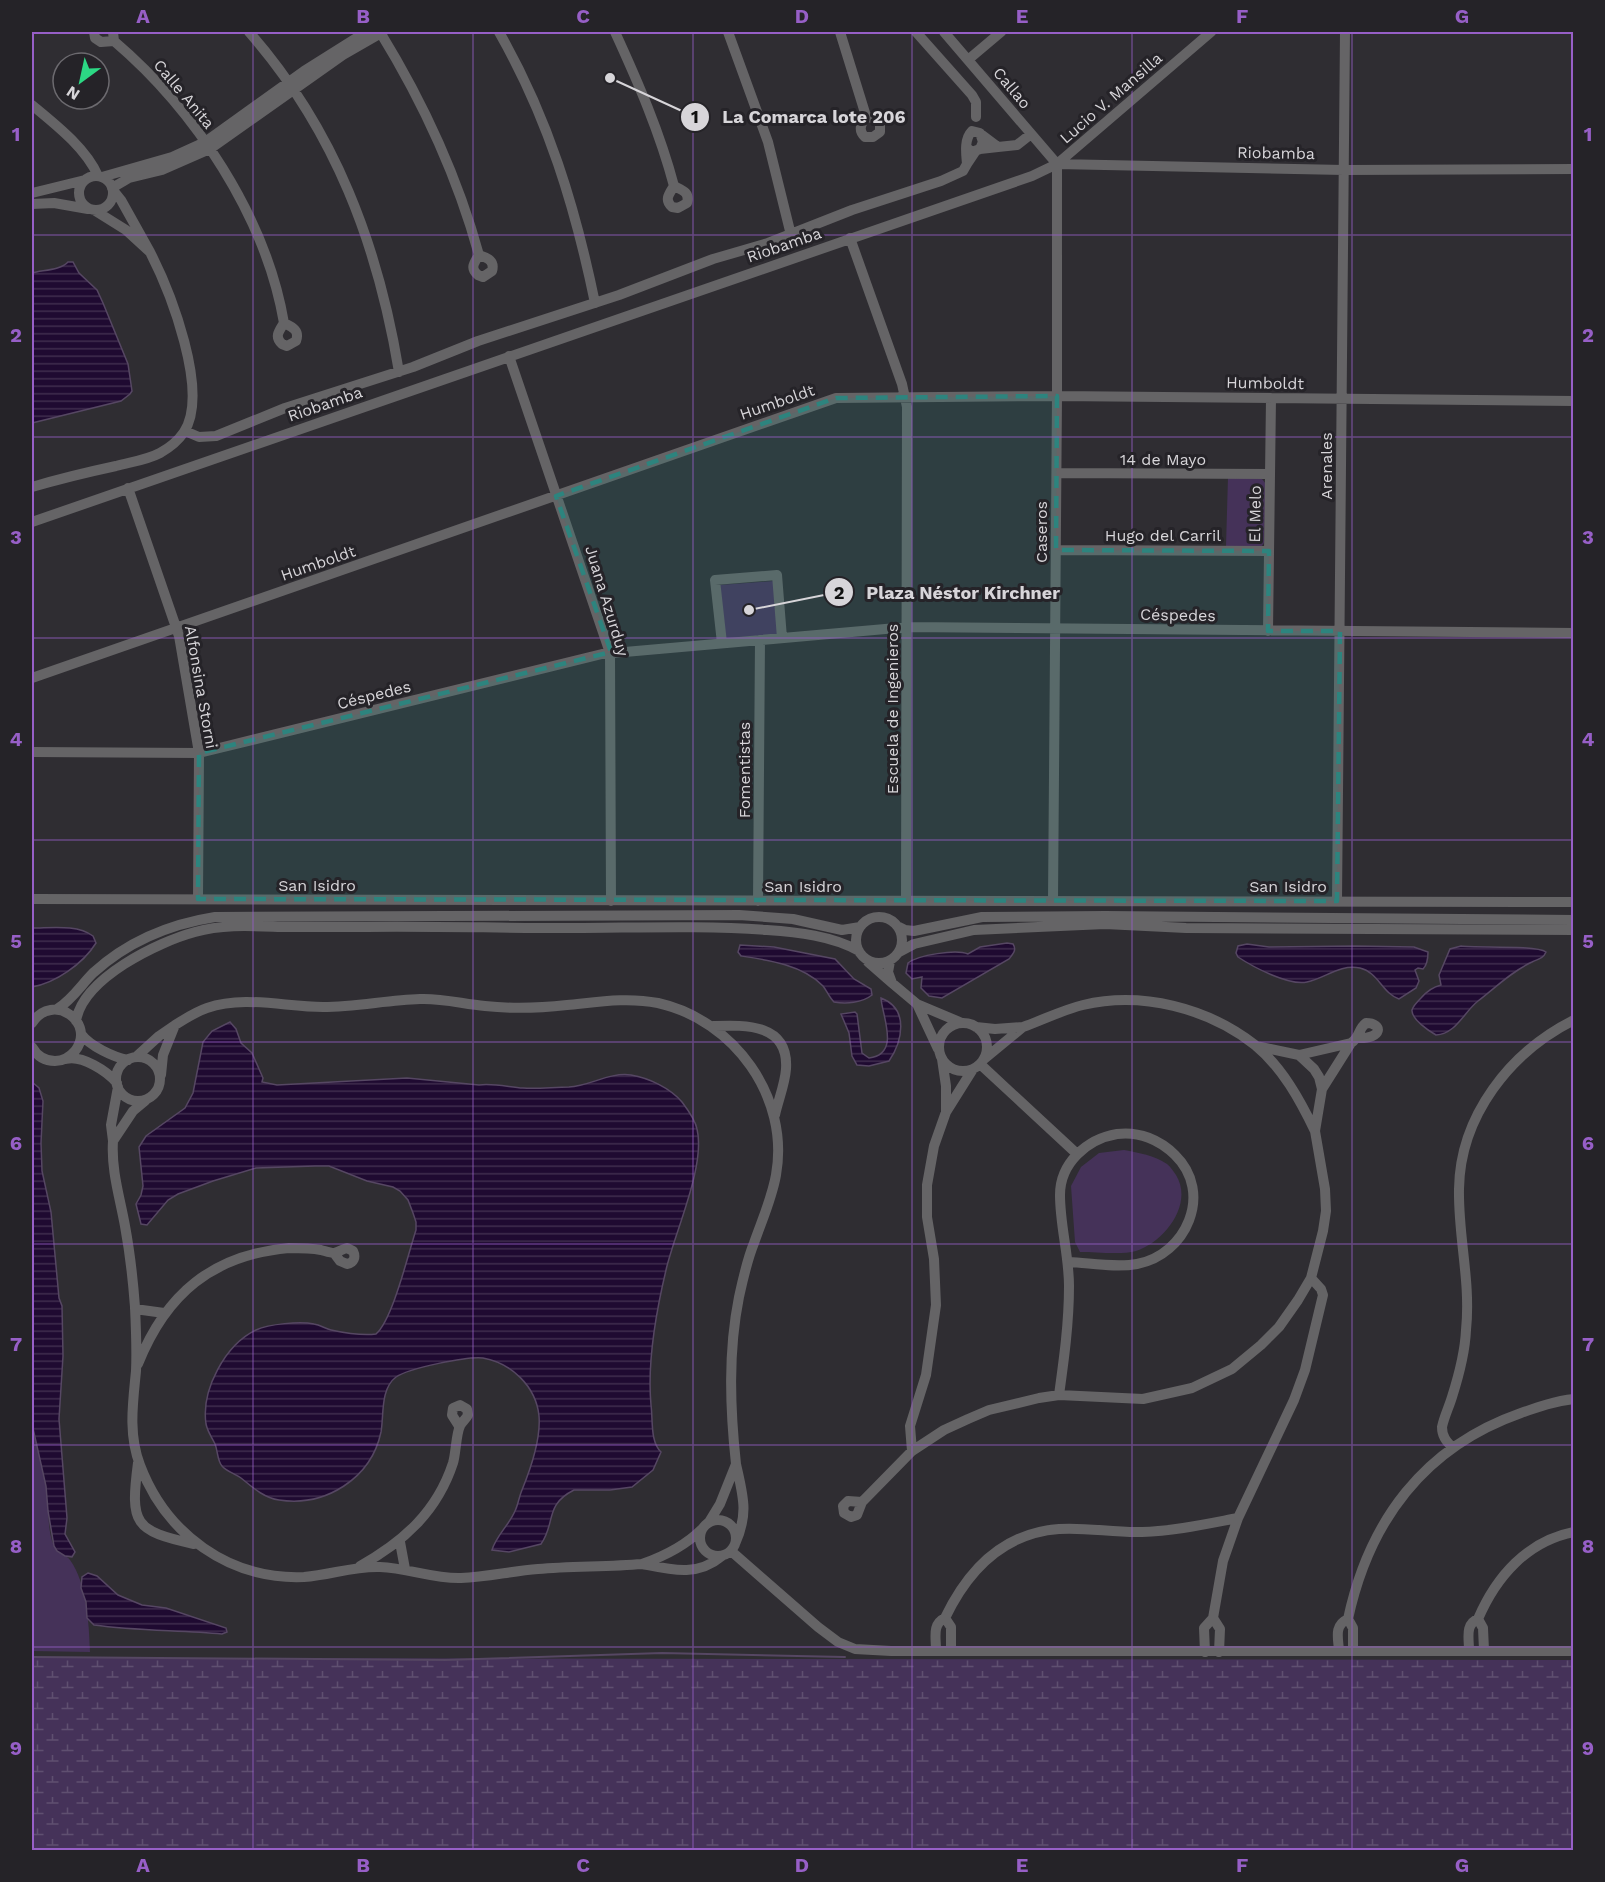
<svg xmlns="http://www.w3.org/2000/svg" width="1605" height="1882" font-family="'Work Sans',sans-serif">
  <style>
    .wetland { fill: url(#wetland-marsh) }
    .park { fill: #453259 }
    .water { fill: url(#water-rules); stroke: #564763; stroke-width: 1.5 }
    .lines { fill: none; stroke-linecap: round; stroke-linejoin: round }
    .stream { stroke: #564763; stroke-width: 2 }
    .minor { stroke: #656466; stroke-width: 10 }
    .marked { fill: #2d847e; fill-opacity: 0.2; stroke: #2d847e; stroke-width: 4.5; stroke-dasharray: 12 8; stroke-linejoin: round }
    .grid { fill: none; stroke: #975fc7; stroke-width: 1.5; stroke-opacity: 0.55 }
    .labels { text-anchor: middle; dominant-baseline: central; stroke-width: 6; stroke-linejoin: round; paint-order: stroke }
    .street-label { font-size: 16px; fill: #d7d5d9; stroke: #252328 }
    .leader { fill: none; stroke: #d7d5d9; stroke-width: 2 }
    .callout-dot { fill: #d7d5d9; stroke: #252328; stroke-width: 2 }
    .mark-label { font-size: 18px; text-anchor: middle; font-weight: bold; fill: #111 }
    .callout-label { font-size: 18px; text-anchor: middle; font-weight: bold; fill: #d7d5d9; stroke: #252328; stroke-width: 6; stroke-linejoin: round; paint-order: stroke }
    .neatline { fill: none; stroke: #975fc7; stroke-width: 2 }
    .grid-label { font-size: 20px; text-anchor: middle; font-weight: bold; fill: #975fc7 }
  </style>
  <defs>
    <pattern id="wetland-marsh" width="20" height="14" patternUnits="userSpaceOnUse" patternTransform="scale(1.5)"><rect width="20" height="14" fill="#453259"/><path d="M1 5h8M5 5V1M11 12h8M15 12V8" fill="none" stroke="#5f4f70"/></pattern>
    <pattern id="water-rules" width="6" height="5" patternUnits="userSpaceOnUse" patternTransform="scale(1.5)"><rect width="6" height="5" fill="#1f0a31"/><path d="M0 2.5h6" fill="none" stroke="#3f2d4e"/></pattern>
  </defs>
  <rect width="100%" height="100%" fill="#2f2d32"/>
  <path class="wetland" d="M32 1658 1573 1660V1850H32Z"/>
  <path class="park" d="M1228 477 1262 479 1266 484 1264 543 1261 547 1226 546Z
    M774 581 778 635 725 639 720 585Z
    M1124 1150C1139 1153 1154 1155 1167 1164 1171 1167 1173 1171 1176 1175 1194 1204 1164 1242 1136 1251 1122 1255 1096 1252 1080 1252L1075 1242 1071 1186 1081 1167 1099 1153Z
    M32 1424C36 1445 43 1466 46 1487 50 1506 46 1528 54 1546 57 1554 66 1554 70 1560 87 1583 89 1624 90 1652L32 1651Z"/>
  <path class="water" d="M68 262H73L79 273 97 290 103 303 128 364 132 391 130 394 121 401 32 423V273C43 270 61 270 68 262Z
    M32 928C51 928 77 924 93 936L96 943C83 964 55 983 32 987Z
    M1007 943 1013 944C1017 950 1013 954 1009 959L942 998 929 996 921 988 922 977 912 979 906 973 908 963C918 955 956 949 968 954L980 947Z
    M1247 944 1269 947 1355 946 1414 947 1428 952C1428 959 1427 965 1423 969L1418 968 1415 970 1419 981 1416 988 1399 999C1383 994 1378 972 1360 968 1339 964 1326 978 1307 982 1289 986 1253 967 1238 957L1236 953 1238 946Z
    M740 945 774 947 835 959 854 979 871 989 872 995C862 1003 846 1004 834 1002 829 997 827 991 823 986 803 965 768 960 741 956L738 952Z
    M1461 946C1478 948 1536 945 1546 952 1543 959 1538 959 1532 962 1512 971 1495 988 1478 1001 1464 1012 1456 1034 1436 1035 1429 1031 1411 1019 1412 1010 1413 1006 1418 1001 1421 998 1427 991 1433 987 1441 985L1439 975 1450 949Z
    M881 998C910 1009 902 1042 889 1061L869 1066 857 1065 852 1056 849 1033 841 1014 855 1012 857 1014 862 1053 869 1058C901 1054 882 1016 881 998Z
    M230 1022 236 1029 241 1043 252 1053 263 1078 262 1082 277 1085 407 1078 479 1085C492 1083 509 1087 523 1088 538 1089 554 1087 569 1087 590 1086 609 1072 631 1075 649 1078 670 1088 682 1102 688 1110 695 1119 697 1129 706 1166 674 1234 666 1270 656 1312 647 1362 651 1405 653 1419 650 1442 661 1452L653 1470 632 1487 610 1490H574C544 1505 556 1523 541 1544L509 1552 492 1550C496 1536 509 1525 515 1511 518 1505 519 1497 522 1490 531 1468 541 1440 539 1416 536 1386 511 1363 483 1358 468 1356 409 1368 396 1377 380 1389 384 1416 381 1432 371 1479 325 1507 279 1500 264 1498 252 1487 241 1478 235 1474 226 1471 222 1466 217 1460 218 1451 215 1444 212 1437 208 1433 206 1424 201 1390 225 1345 256 1330 269 1324 300 1321 314 1324 320 1325 326 1329 331 1330 345 1333 362 1336 376 1334 393 1319 408 1254 416 1230V1222L413 1213 408 1200 400 1191 393 1187 367 1181 329 1166H315L256 1168 213 1181 178 1194 168 1200 147 1225 141 1224 136 1204 141 1195 143 1186 139 1147 146 1136 185 1108 193 1093 203 1042 212 1031Z
    M32 1082 39 1088 43 1101 41 1143 42 1171 51 1212 59 1298 62 1306 63 1356 59 1419 67 1518 65 1534 75 1552 72 1557 65 1556 57 1551 54 1546 48 1511 46 1486 32 1424Z
    M88 1573 97 1576 118 1595 142 1605 166 1608 226 1628 227 1632 222 1634C180 1630 137 1631 94 1625L87 1618 86 1602 81 1588 82 1577Z"/>
  <g class="lines">
    <path class="stream" d="M32 1657 445 1660 662 1653 845 1657"/>
    <path class="minor" d="M94 32 95 38 101 42 114 41
      M113 32 114 41C195 110 266 217 284 323 279 331 274 337 282 344L287 346 296 341C300 330 292 327 284 323
      M249 32C335 130 378 245 399 372
      M380 32C423 102 457 175 479 255 475 262 469 268 478 275L483 277 492 271C495 261 488 258 479 255
      M499 32C548 118 575 206 595 303
      M615 32C638 82 660 133 674 186 669 194 664 200 672 207L678 208 687 203C690 192 682 190 674 186
      M728 32 768 142 791 235
      M840 32 866 116C862 123 857 130 865 137H873L880 132V124L875 119 866 116
      M916 32 972 95 976 102V117
      M944 32 1057 164
      M969 59 1001 32
      M32 105C55 124 86 148 98 176
      M998 147 1017 145 1031 134
      M967 148 972 152 980 149 983 142 980 133 972 131C964 139 966 153 967 164L975 152
      M980 149 998 147 982 135
      M1057 164 1211 32
      M79 193a17 17 0 1 1 34 0a17 17 0 1 1-34 0Z
      M102 177 172 157 205 142 304 71 366 32
      M112 188 129 178 162 170 210 149 343 55 383 32
      M32 193 85 180
      M32 204 54 203 88 209
      M94 210 126 230 150 252 121 200 113 190
      M850 238 902 384 907 407 906 901
      M509 356 610 653 611 901
      M185 431 199 437 216 436 285 408 413 367 478 341 619 295 713 259 768 243 852 210 941 181 963 171 967 164
      M1057 473 1270 474
      M32 487C59 479 88 472 116 466 131 462 147 460 160 453 169 448 178 441 184 432 210 392 170 291 150 252
      M128 488 179 636 199 753 198 899
      M32 522 1032 176 1057 164 1344 170 1574 169
      M1056 550 1269 551
      M1268 631 1271 398
      M722 643 715 580 777 575 782 638
      M32 678 836 398 1057 396 1574 401
      M32 752 199 753 602 654 908 627 1574 633
      M32 899 1574 902
      M758 901 760 640
      M1053 901 1057 396V164
      M1337 901 1345 32
      M856 940a23 23 0 1 1 46 0a23 23 0 1 1-46 0Z
      M899 927 905 930 914 931 982 917 1105 916 1574 920
      M899 952 914 944 974 930 1105 924 1186 928 1574 930
      M868 962 892 983 888 972 890 961
      M892 983 917 1004
      M57 1009C72 1000 81 985 93 973 127 942 170 924 215 917L739 915 793 919 842 930 860 927
      M76 1021C83 978 158 942 195 932 223 924 252 926 281 927 307 927 332 927 358 927 428 926 497 928 567 928 634 928 700 925 767 930 797 932 833 936 859 951
      M32 1023C53 991 97 1023 75 1051 70 1057 63 1061 55 1061 44 1061 37 1056 32 1047
      M939 1047a24 24 0 1 1 48 0a24 24 0 1 1-48 0Z
      M175 1025C185 1019 195 1012 207 1008 244 995 285 1007 323 1007 356 1007 387 1000 420 999 442 998 463 1004 485 1006 512 1009 540 1008 567 1005 598 1002 627 997 658 1003 734 1020 790 1097 776 1175 772 1198 762 1220 754 1243 747 1260 743 1279 739 1297 728 1352 730 1408 736 1464
      M713 1026C745 1025 789 1023 786 1069 785 1084 778 1101 775 1115
      M976 1027 995 1029 1023 1027 983 1060
      M1023 1027C1043 1020 1062 1010 1083 1005 1142 991 1208 1008 1255 1045 1282 1067 1300 1100 1315 1131
      M81 1034C90 1046 113 1057 128 1060
      M1351 1043C1360 1037 1358 1029 1366 1023 1383 1023 1383 1039 1358 1038
      M938 1049 917 1004 962 1023
      M1299 1055 1351 1043 1322 1089
      M136 1057 159 1036 175 1025 163 1055 161 1075
      M116 1079a22 22 0 1 1 44 0a22 22 0 1 1-44 0Z
      M66 1059C82 1055 107 1071 117 1083
      M942 1059 946 1086V1112L973 1069
      M980 1064 1076 1153
      M118 1087 111 1125 113 1141 133 1111 145 1101
      M113 1141C111 1170 120 1198 125 1226 130 1253 133 1280 135 1307 136 1328 137 1350 136 1371 133 1402 128 1434 140 1465 166 1534 229 1580 304 1577 331 1575 353 1566 380 1567 408 1568 434 1579 461 1578 487 1577 512 1571 538 1569 572 1566 607 1567 642 1564
      M135 1309 164 1313
      M138 1364C166 1294 212 1255 289 1248 299 1248 310 1248 321 1250 325 1251 330 1253 334 1253 338 1252 343 1249 347 1248L353 1251C356 1257 354 1263 347 1264L340 1261 334 1253
      M1059 1395C1064 1359 1069 1323 1069 1286 1069 1255 1060 1226 1060 1195 1060 1163 1087 1139 1117 1134 1139 1131 1160 1140 1175 1155 1214 1193 1186 1255 1137 1264 1116 1268 1090 1263 1069 1262
      M1452 1447C1446 1441 1442 1436 1442 1427 1444 1417 1449 1407 1452 1397 1459 1375 1465 1353 1466 1330 1471 1281 1458 1237 1459 1189 1460 1116 1510 1052 1574 1020
      M912 1451 910 1426 926 1375 936 1305 934 1259 927 1217V1185L934 1146 946 1112
      M138 1463C130 1524 134 1531 194 1544
      M862 1502 848 1501 843 1506 844 1513 851 1517 857 1515 862 1502 912 1451 944 1430 968 1419 989 1410 1039 1398 1059 1395 1143 1399 1192 1388 1232 1369 1261 1345 1279 1327 1298 1300 1311 1278 1323 1231 1326 1211 1325 1189 1315 1131 1322 1089 1319 1077 1314 1069 1299 1055 1256 1046
      M700 1538a18 18 0 1 1 36 0a18 18 0 1 1-36 0Z
      M709 1522 720 1504 736 1464C743 1496 749 1513 735 1544
      M702 1529C685 1546 665 1556 642 1564 672 1570 697 1577 722 1556
      M400 1542 405 1569
      M731 1551 818 1627 838 1642 855 1649 891 1651H1574
      M360 1566C403 1542 437 1512 453 1463 456 1453 456 1434 460 1426 461 1423 466 1419 468 1415L467 1409 460 1405 453 1408 452 1415 459 1426
      M945 1618C968 1570 1003 1533 1059 1529 1086 1527 1114 1533 1142 1532 1174 1531 1206 1524 1238 1518
      M1213 1618 1220 1629 1219 1652
      M1348 1619C1369 1521 1424 1447 1521 1413 1538 1407 1555 1401 1574 1399
      M1478 1619C1496 1577 1527 1541 1574 1532
      M936 1650C936 1637 932 1624 945 1618L951 1627V1650
      M1339 1650C1338 1638 1334 1625 1348 1619L1353 1628V1650
      M1469 1650C1469 1638 1465 1624 1478 1619L1483 1628 1484 1650
      M1205 1652 1204 1628 1213 1618 1223 1561 1238 1518 1294 1400 1305 1370 1323 1295 1321 1289 1311 1278"/>
  </g>
  <path class="marked" d="M1057 396 1056 550 1269 551 1268 631H1340L1337 901 198 899 199 753 611 652 556 496 836 398Z"/>
  <path class="grid" d="M253 32V1850M473 32V1850M693 32V1850M912 32V1850M1132 32V1850M1352 32V1850M32 235H1574M32 437H1574M32 638H1574M32 840H1574M32 1042H1574M32 1244H1574M32 1445H1574M32 1647H1574"/>
  <g class="labels">
    <g class="street-label">
      <text transform="translate(1012 88) rotate(50)">Callao</text>
      <text transform="translate(184 94) rotate(50)">Calle Anita</text>
      <text transform="translate(1111 98) rotate(-41)">Lucio V. Mansilla</text>
      <text transform="translate(1276 153) rotate(1)">Riobamba</text>
      <text transform="translate(784 245) rotate(-19)">Riobamba</text>
      <text transform="translate(1265 383) rotate(1)">Humboldt</text>
      <text transform="translate(777 402) rotate(-19)">Humboldt</text>
      <text transform="translate(325 404) rotate(-19)">Riobamba</text>
      <text x="1163" y="459">14 de Mayo</text>
      <text transform="translate(1326 466) rotate(-90)">Arenales</text>
      <text transform="translate(1255 514) rotate(-89)">El Melo</text>
      <text transform="translate(1041 532) rotate(-90)">Caseros</text>
      <text x="1163" y="535">Hugo del Carril</text>
      <text transform="translate(318 563) rotate(-19)">Humboldt</text>
      <text transform="translate(607 601) rotate(73)">Juana Azurduy</text>
      <text transform="translate(1178 615) rotate(1)">Céspedes</text>
      <text transform="translate(201 687) rotate(80)">Alfonsina Storni</text>
      <text transform="translate(374 695) rotate(-14)">Céspedes</text>
      <text transform="translate(892 709) rotate(-90)">Escuela de Ingenieros</text>
      <text transform="translate(744 770) rotate(-90)">Fomentistas</text>
      <text x="317" y="885">San Isidro</text>
      <text x="803" y="886">San Isidro</text>
      <text x="1288" y="886">San Isidro</text>
    </g>
  </g>
  <path class="leader" d="M610 78L695 117M749 610L839 592"/>
  <g class="callout-dot">
    <circle cx="610" cy="78" r="6"/>
    <circle cx="749" cy="610" r="6"/>
    <circle cx="695" cy="117" r="15"/>
    <circle cx="839" cy="592" r="15"/>
  </g>
  <g class="mark-label">
    <text x="695" y="123">1</text>
    <text x="839" y="599">2</text>
  </g>
  <g class="callout-label">
    <text x="814" y="123">La Comarca lote 206</text>
    <text x="963" y="599">Plaza Néstor Kirchner</text>
  </g>
  <rect width="1605" height="1882" fill="none" stroke="#252328" stroke-width="66"/>
  <g transform="translate(81 81) rotate(213)"><circle r="28" fill="#252328" stroke="#6c6a6f" stroke-width="1.5"/>
  <path d="M0-4.5L10 22L0 15L-10 22Z" fill="#2cd884"/>
  <text y="-9" font-size="16" font-weight="bold" text-anchor="middle" fill="#d7d5d9">N</text>
  </g>
  <rect x="33" y="33" width="1539" height="1816" class="neatline"/>
  <g class="grid-label">
    <text x="143" y="23">A</text>
    <text x="363" y="23">B</text>
    <text x="583" y="23">C</text>
    <text x="802" y="23">D</text>
    <text x="1022" y="23">E</text>
    <text x="1242" y="23">F</text>
    <text x="1462" y="23">G</text>
    <text x="16" y="141">1</text>
    <text x="1588" y="141">1</text>
    <text x="16" y="342">2</text>
    <text x="1588" y="342">2</text>
    <text x="16" y="544">3</text>
    <text x="1588" y="544">3</text>
    <text x="16" y="746">4</text>
    <text x="1588" y="746">4</text>
    <text x="16" y="948">5</text>
    <text x="1588" y="948">5</text>
    <text x="16" y="1150">6</text>
    <text x="1588" y="1150">6</text>
    <text x="16" y="1351">7</text>
    <text x="1588" y="1351">7</text>
    <text x="16" y="1553">8</text>
    <text x="1588" y="1553">8</text>
    <text x="16" y="1755">9</text>
    <text x="1588" y="1755">9</text>
    <text x="143" y="1872">A</text>
    <text x="363" y="1872">B</text>
    <text x="583" y="1872">C</text>
    <text x="802" y="1872">D</text>
    <text x="1022" y="1872">E</text>
    <text x="1242" y="1872">F</text>
    <text x="1462" y="1872">G</text>
  </g>
</svg>
